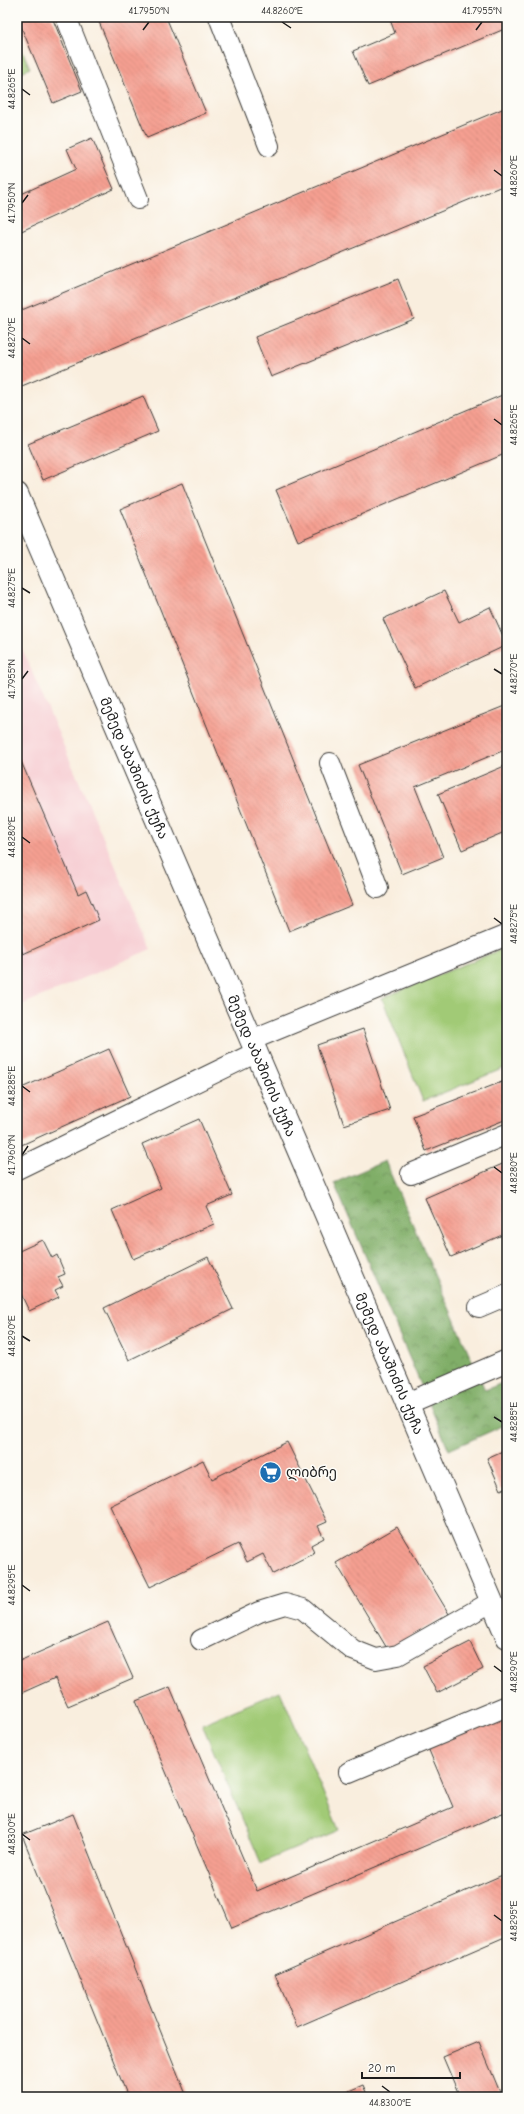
<svg xmlns="http://www.w3.org/2000/svg" width="524" height="2114" font-family="'Comic Neue','Noto Sans Georgian',sans-serif">
  <style>
    .built { fill: #f7cfd4 }
    .forest { fill: url(#forest-crowns); stroke: #4e6542 }
    .park { fill: #a1ca76; stroke: #5e7349 }
    .building { fill: url(#building-back-hatch) }
    .lines { fill: none; stroke-linecap: round; stroke-linejoin: round }
    .lane-casing { stroke: #3d3c39; stroke-width: 22 }
    .street-casing { stroke: #3d3c39; stroke-width: 24 }
    .lane { stroke: #fff; stroke-width: 20 }
    .street { stroke: #fff; stroke-width: 22 }
    .ticks { fill: none; stroke: #1c1c1c; stroke-width: 1.5 }
    .labels { text-anchor: middle; dominant-baseline: central; stroke-width: 3; stroke-linejoin: round; paint-order: stroke }
    .street-label { font-size: 14px; fill: #1c1c1c; stroke: #fdfcf7 }
    .poi-label { font-size: 14px; fill: #1c1c1c; stroke: #fdfcf7; text-anchor: start }
    .neatline { fill: none; stroke: #1c1c1c; stroke-width: 1.5 }
    .ticks-label { font-size: 10px; text-anchor: middle; fill: #1c1c1c }
  </style>
  <defs>
    <pattern id="forest-crowns" width="20" height="18" patternUnits="userSpaceOnUse"><rect width="20" height="18" fill="#80ae67"/><path d="M2 6a3 3 0 1 1 6 0M12 15a3 3 0 1 1 6 0" fill="none" stroke="#688d54"/></pattern>
    <pattern id="building-back-hatch" width="6" height="6" patternUnits="userSpaceOnUse"><rect width="6" height="6" fill="#f59f91"/><path d="M-1 5l2 2M0 0l6 6M5-1l2 2" fill="none" stroke="#d1887c"/></pattern>
  </defs>
  <rect width="100%" height="100%" fill="#fdfcf7"/>
  <filter id="ink" filterUnits="userSpaceOnUse"><feTurbulence type="fractalNoise" baseFrequency=".025" numOctaves="2"/><feDisplacementMap in="SourceGraphic" scale="8" xChannelSelector="R" yChannelSelector="G"/><feConvolveMatrix kernelMatrix="1 2 1 2 8 2 1 2 1" color-interpolation-filters="sRGB"/></filter>
  <filter id="wash" filterUnits="userSpaceOnUse"><feTurbulence type="fractalNoise" baseFrequency=".012" numOctaves="4" result="noise"/><feDisplacementMap in="SourceGraphic" scale="16" xChannelSelector="R" yChannelSelector="G"/><feGaussianBlur stdDeviation="0.9" result="paint"/><feColorMatrix in="noise" values="0 0 0 0 0 0 0 0 0 0 0 0 0 0 0 0 0 1.4 0 .05"/><feComposite in="paint" operator="in"/></filter>
  <g filter="url(#wash)">
    <rect width="100%" height="100%" fill="#f9eede"/>
    <path class="built" d="M17 637 151 949 17 1007Z"/>
    <path class="forest" d="M385 1161 485 1390 507 1381V1424L449 1450 334 1183Z"/>
    <path class="park" d="M17 39 30 68 17 74Z
      M507 947V1067L423 1101 382 998Z
      M280 1691 339 1830 261 1863 202 1724Z"/>
    <g id="blocks">
      <path class="building" d="M17 17H52L82 91 53 103Z
        M97 17H166L206 113 147 138Z
        M389 17H507V28L368 86 353 51 395 33Z
        M507 107V184L17 388V312Z
        M92 138 114 189 17 233V196L76 169 67 149Z
        M398 279 414 319 271 377 255 337Z
        M507 393V453L298 541 276 490Z
        M143 396 158 431 43 480 28 444Z
        M182 483 352 905 289 931 120 509Z
        M444 591 459 622 490 607 507 645 415 688 383 619Z
        M507 705V749L415 787 443 857 402 874 358 765Z
        M17 752 78 894 86 890 99 920 23 954 17 940V920L19 919 17 915Z
        M507 765V831L462 850 438 794Z
        M363 1029 390 1110 344 1125 317 1045Z
        M109 1049 130 1096 17 1147V1090Z
        M507 1080V1119L426 1151 413 1116Z
        M199 1119 232 1195 206 1206 214 1224 133 1259 112 1210 161 1188 142 1144Z
        M507 1162V1233L451 1257 425 1198Z
        M43 1240 52 1258 57 1255 65 1274 58 1277 63 1286 55 1290 59 1297 29 1311 21 1294 17 1296V1252Z
        M208 1257 233 1309 129 1360 104 1308Z
        M287 1442 327 1522 318 1526 324 1538 311 1545 314 1553 273 1574 263 1554 247 1562 238 1544 150 1587 110 1506 203 1460 212 1479Z
        M507 1449V1487L501 1490 487 1458Z
        M397 1527 449 1614 388 1650 336 1563Z
        M108 1622 133 1678 68 1706 55 1678 17 1695V1662Z
        M470 1642 483 1669 437 1693 423 1666Z
        M170 1687 257 1891 453 1807 428 1748 507 1714V1811L232 1928 136 1701Z
        M73 1814 187 2097H128L22 1835Z
        M507 1873V1936L297 2027 275 1974Z
        M479 2042 502 2097H460L443 2057Z
        M363 2085 368 2097H334Z"/>
    </g>
  </g>
  <g filter="url(#ink)">
    <use href="#blocks" fill-opacity="0" stroke="#3d3c39" stroke-width="1"/>
    <g class="lines">
      <defs>
        <path id="lane" d="M66 17 138 199
          M219 17 269 146
          M330 763 378 888
          M251 1040 507 935
          M17 1169 257 1052
          M411 1174 507 1134
          M479 1307 507 1295
          M201 1640 259 1612 285 1604 303 1609 353 1650 376 1659 398 1655 491 1602
          M349 1772 507 1706"/>
        <g id="street">
          <path id="s1" d="M17 494 507 1637"/>
          <path d="M407 1404 507 1361"/>
        </g>
      </defs>
      <use href="#lane" class="lane-casing"/>
      <use href="#street" class="street-casing"/>
      <use href="#lane" class="lane"/>
      <use href="#street" class="street"/>
    </g>
  </g>
  <path class="ticks" d="M282 22 291 28M143 30 149 22M476 30 482 22M22 89 30 95M494 170 502 176M22 203 28 195M22 338 30 344M494 419 502 425M22 588 30 593M494 669 502 674M22 679 28 671M22 837 30 843M494 918 502 924M22 1086 30 1092M22 1155 28 1146M494 1167 502 1173M22 1336 30 1341M494 1417 502 1422M22 1585 30 1591M494 1666 502 1672M22 1834 30 1840M494 1915 502 1921M382 2086 390 2092"/>
  <defs>
    <symbol id="supermarket-disc" viewBox="-11 -11 22 22"><circle r="9.5" fill="#1f6fb2" stroke="#fdfcf7"/><path d="M-6-5.5h2.5l.6 2H6L4.5 2H-2.5L-4.4-4H-6ZM-1.5 3.2a1.3 1.3 0 1 0 .1 0ZM3 3.2a1.3 1.3 0 1 0 .1 0Z" fill="#fff"/></symbol>
  </defs>
  <g fill-rule="evenodd">
    <use href="#supermarket-disc" x="258" y="1460" width="25" height="25"/>
  </g>
  <g class="labels">
    <g class="street-label">
      <text stroke="none"><textPath href="#s1" startOffset="298">მემედ აბაშიძის ქუჩა</textPath></text>
      <text stroke="none"><textPath href="#s1" startOffset="622">მემედ აბაშიძის ქუჩა</textPath></text>
      <text stroke="none"><textPath href="#s1" startOffset="946">მემედ აბაშიძის ქუჩა</textPath></text>
    </g>
    <g class="poi-label">
      <text x="286" y="1472">ლიბრე</text>
    </g>
  </g>
  <rect width="524" height="2114" fill="none" stroke="#fdfcf7" stroke-width="44"/>
  <path d="M362 2072v6h98v-6" fill="none" stroke="#1c1c1c" stroke-width="2"/>
  <text x="368" y="2072" font-size="12" fill="#1c1c1c" stroke="#fdfcf7" stroke-width="3" paint-order="stroke">20 m</text>
  <rect x="22" y="22" width="480" height="2070" class="neatline"/>
  <g class="ticks-label">
    <text x="149" y="14">41.7950°N</text>
    <text x="282" y="14">44.8260°E</text>
    <text x="482" y="14">41.7955°N</text>
    <text transform="translate(11 89) rotate(-90)" y="4">44.8265°E</text>
    <text transform="translate(513 176) rotate(-90)" y="4">44.8260°E</text>
    <text transform="translate(11 203) rotate(-90)" y="4">41.7950°N</text>
    <text transform="translate(11 338) rotate(-90)" y="4">44.8270°E</text>
    <text transform="translate(513 425) rotate(-90)" y="4">44.8265°E</text>
    <text transform="translate(11 588) rotate(-90)" y="4">44.8275°E</text>
    <text transform="translate(513 674) rotate(-90)" y="4">44.8270°E</text>
    <text transform="translate(11 679) rotate(-90)" y="4">41.7955°N</text>
    <text transform="translate(11 837) rotate(-90)" y="4">44.8280°E</text>
    <text transform="translate(513 924) rotate(-90)" y="4">44.8275°E</text>
    <text transform="translate(11 1086) rotate(-90)" y="4">44.8285°E</text>
    <text transform="translate(11 1155) rotate(-90)" y="4">41.7960°N</text>
    <text transform="translate(513 1173) rotate(-90)" y="4">44.8280°E</text>
    <text transform="translate(11 1336) rotate(-90)" y="4">44.8290°E</text>
    <text transform="translate(513 1422) rotate(-90)" y="4">44.8285°E</text>
    <text transform="translate(11 1585) rotate(-90)" y="4">44.8295°E</text>
    <text transform="translate(513 1672) rotate(-90)" y="4">44.8290°E</text>
    <text transform="translate(11 1834) rotate(-90)" y="4">44.8300°E</text>
    <text transform="translate(513 1921) rotate(-90)" y="4">44.8295°E</text>
    <text x="390" y="2106">44.8300°E</text>
  </g>
</svg>
